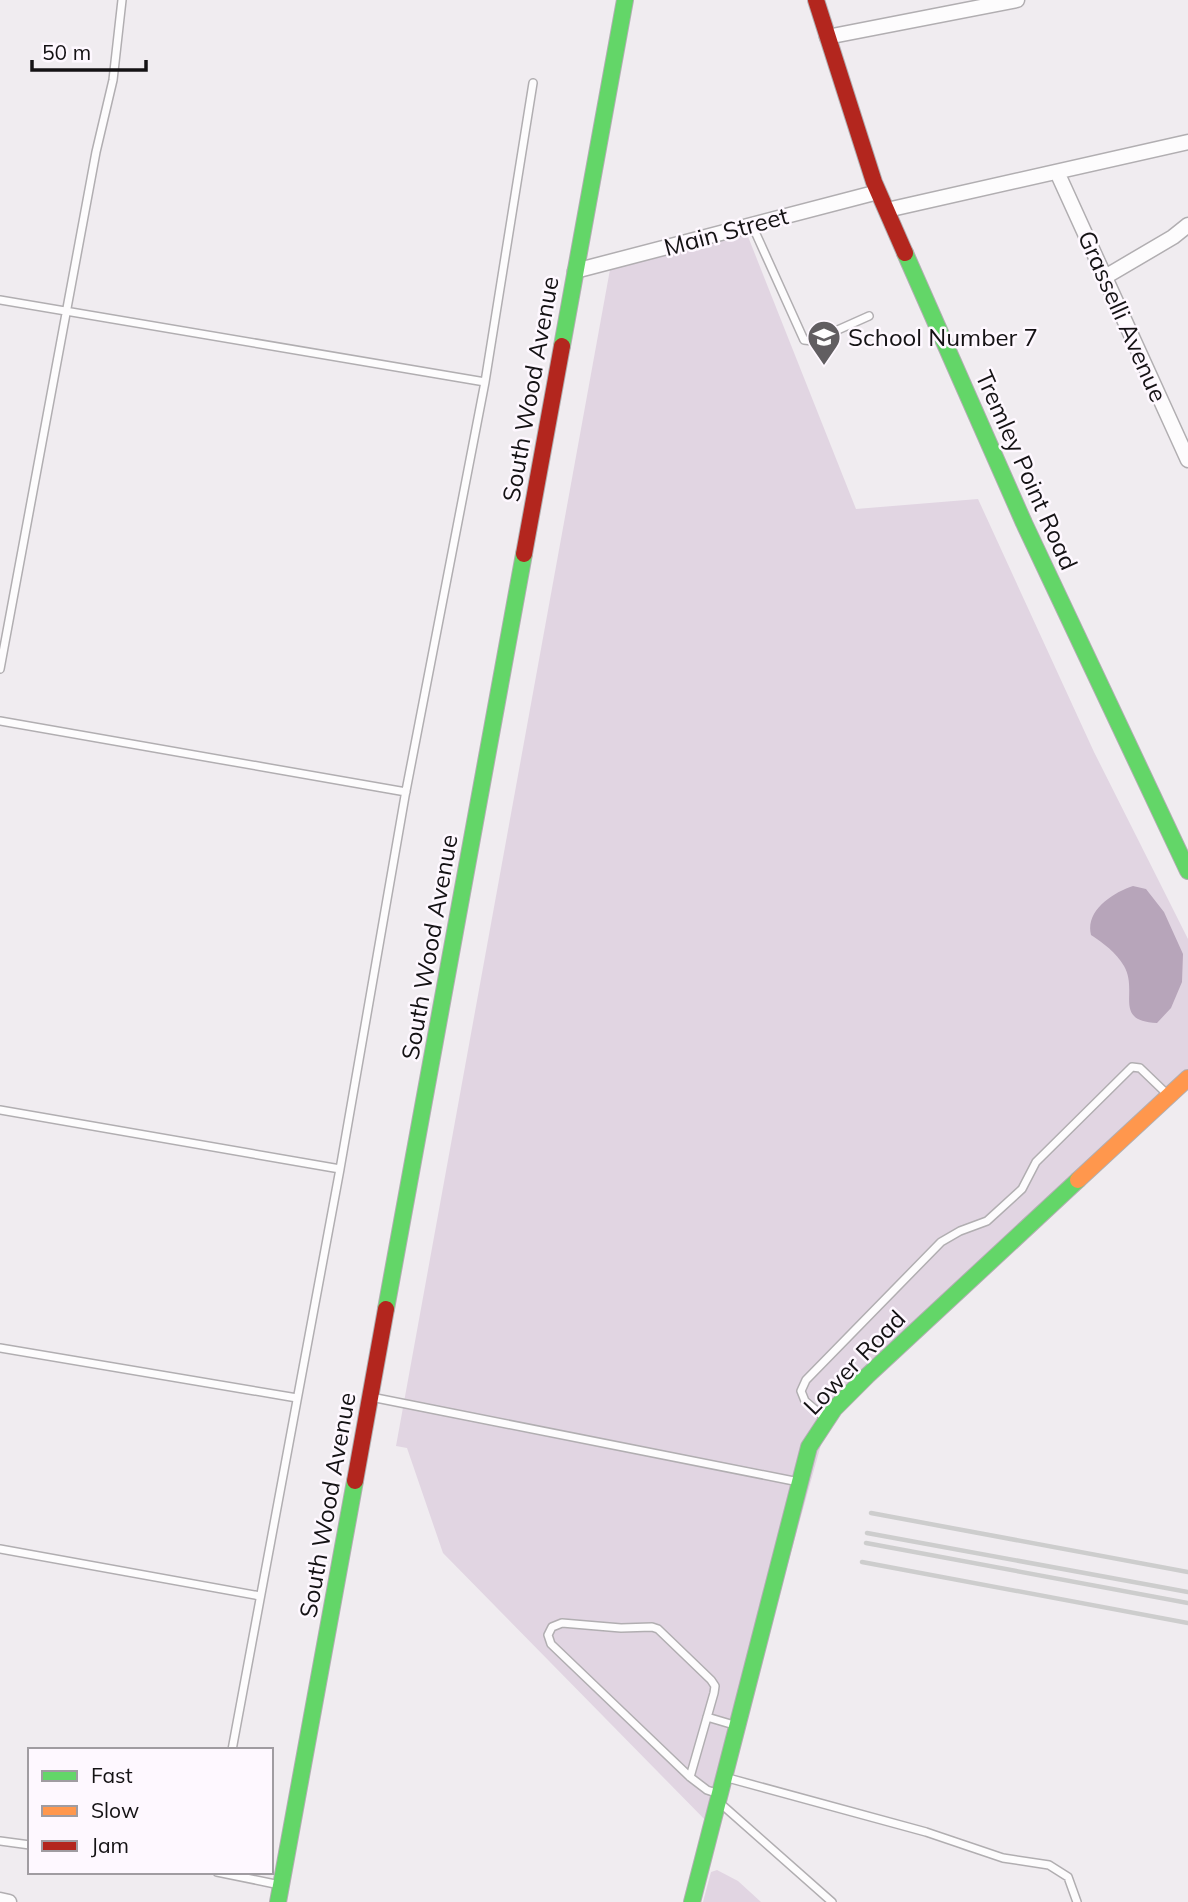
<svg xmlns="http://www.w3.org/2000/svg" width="1188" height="1902" font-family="Mulish,sans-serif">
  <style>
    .green { fill: #e1d5e2 }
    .water { fill: #b7a5ba }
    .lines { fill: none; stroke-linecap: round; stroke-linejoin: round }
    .lane-casing { stroke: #b1aeb1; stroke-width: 10 }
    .street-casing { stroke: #b1aeb1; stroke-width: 17 }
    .fast-casing { stroke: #b1aeb1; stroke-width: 18 }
    .slow-casing { stroke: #b1aeb1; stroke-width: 18 }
    .jam-casing { stroke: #b1aeb1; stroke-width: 18 }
    .lane { stroke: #fdfcfd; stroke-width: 7 }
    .street { stroke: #fdfcfd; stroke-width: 14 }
    .fast { stroke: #63d668; stroke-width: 16 }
    .slow { stroke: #ff974d; stroke-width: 16 }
    .jam { stroke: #b3261e; stroke-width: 16 }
    .rail { stroke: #cdcdcd; stroke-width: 4.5 }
    .labels { text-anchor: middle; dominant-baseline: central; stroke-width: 5; stroke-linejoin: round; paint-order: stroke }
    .street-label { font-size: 24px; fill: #141214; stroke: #fef8ff }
    .poi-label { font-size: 24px; fill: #141214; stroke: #fef8ff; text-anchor: start }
  </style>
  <rect width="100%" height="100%" fill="#f0ecf0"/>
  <path class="green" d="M745 229 856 509 978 499 1094 752 1188 939V1074L829 1416 714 1829 443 1553 407 1448 396 1446 611 264Z
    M717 1870 738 1881 761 1902H703L711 1872Z"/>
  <path class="water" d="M1133 886 1146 889 1164 912 1183 954 1182 982 1171 1008 1157 1023C1112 1021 1139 992 1124 966 1116 952 1103 943 1091 935 1085 911 1112 893 1133 886Z"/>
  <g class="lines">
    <defs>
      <path id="lane" d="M752 225 804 340 813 341 869 316
        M0 300 485 382 405 796 340 1169 0 1110
        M485 382 533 83
        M0 669 96 152 113 80 122 0
        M0 721 406 792
        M0 1348 297 1398
        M371 1397 799 1482
        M826 1419 805 1401 801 1391 806 1380 941 1242 960 1231 987 1221 1022 1189 1036 1162 1132 1067 1140 1068 1166 1093
        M0 1549 260 1596
        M707 1717 734 1725
        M232 1750 340 1169
        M690 1777 714 1693 715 1686 711 1680 658 1629 652 1627 621 1628 562 1623 552 1627 548 1635 551 1644 690 1777 707 1790 719 1794
        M728 1778 926 1832 1003 1858 1049 1865 1068 1877 1077 1902
        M720 1803 832 1902
        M0 1841 30 1845
        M217 1872 280 1885"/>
      <path id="street" d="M827 37 1017 0
        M1057 172 1188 460
        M887 210 1188 142
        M575 271 878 192
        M1105 277 1173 237 1188 225
        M0 1900 9 1902"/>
      <path id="fast" d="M905 253 1024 523 1188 871
        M562 346 625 0
        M386 1309 524 554
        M278 1902 355 1481
        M692 1902 809 1447 834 1409 867 1376 1078 1180"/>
      <path id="slow" d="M1078 1180 1188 1078"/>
      <path id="jam" d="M816 0 874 182 905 253
        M524 554 562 346
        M355 1481 386 1309"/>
    </defs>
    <use href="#lane" class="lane-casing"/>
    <use href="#street" class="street-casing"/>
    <use href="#fast" class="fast-casing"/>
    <use href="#slow" class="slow-casing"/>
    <use href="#jam" class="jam-casing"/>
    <use href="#lane" class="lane"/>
    <use href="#street" class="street"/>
    <use href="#fast" class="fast"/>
    <use href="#slow" class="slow"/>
    <use href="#jam" class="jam"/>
    <path class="rail" d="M871 1513 1188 1572
      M867 1533 1188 1592
      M866 1543 1188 1603
      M862 1562 1188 1623"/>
  </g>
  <defs>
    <symbol id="school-pin" viewBox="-11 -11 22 30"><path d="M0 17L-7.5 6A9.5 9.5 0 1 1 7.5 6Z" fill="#615e61" stroke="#fef8ff"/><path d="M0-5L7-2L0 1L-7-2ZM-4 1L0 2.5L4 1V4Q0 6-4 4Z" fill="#fff"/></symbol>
  </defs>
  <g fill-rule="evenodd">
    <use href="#school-pin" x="805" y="318" width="38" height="52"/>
  </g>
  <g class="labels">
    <g class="street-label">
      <text transform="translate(726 231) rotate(-15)">Main Street</text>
      <text transform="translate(1123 316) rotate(66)">Grasselli Avenue</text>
      <text transform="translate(530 389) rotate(-80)">South Wood Avenue</text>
      <text transform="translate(1027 470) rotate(66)">Tremley Point Road</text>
      <text transform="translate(429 947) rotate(-80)">South Wood Avenue</text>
      <text transform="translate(854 1362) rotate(-46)">Lower Road</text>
      <text transform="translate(327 1505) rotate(-80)">South Wood Avenue</text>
    </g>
    <g class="poi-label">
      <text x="848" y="337">School Number 7</text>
    </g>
  </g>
  <rect x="28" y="1748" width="245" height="126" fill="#fef8ff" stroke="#a09ca1" stroke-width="2"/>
  <rect x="42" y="1771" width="35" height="10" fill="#63d668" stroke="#a09ca1" stroke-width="2"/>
  <text x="91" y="1783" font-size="21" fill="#141214">Fast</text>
  <rect x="42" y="1806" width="35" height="10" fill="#ff974d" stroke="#a09ca1" stroke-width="2"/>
  <text x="91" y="1818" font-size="21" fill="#141214">Slow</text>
  <rect x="42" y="1841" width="35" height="10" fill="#b3261e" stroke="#a09ca1" stroke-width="2"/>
  <text x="91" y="1853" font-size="21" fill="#141214">Jam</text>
  <path d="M32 60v10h114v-10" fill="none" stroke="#141214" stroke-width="3.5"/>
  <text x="42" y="60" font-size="21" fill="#141214" stroke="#fef8ff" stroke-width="5" paint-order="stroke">50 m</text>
</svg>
